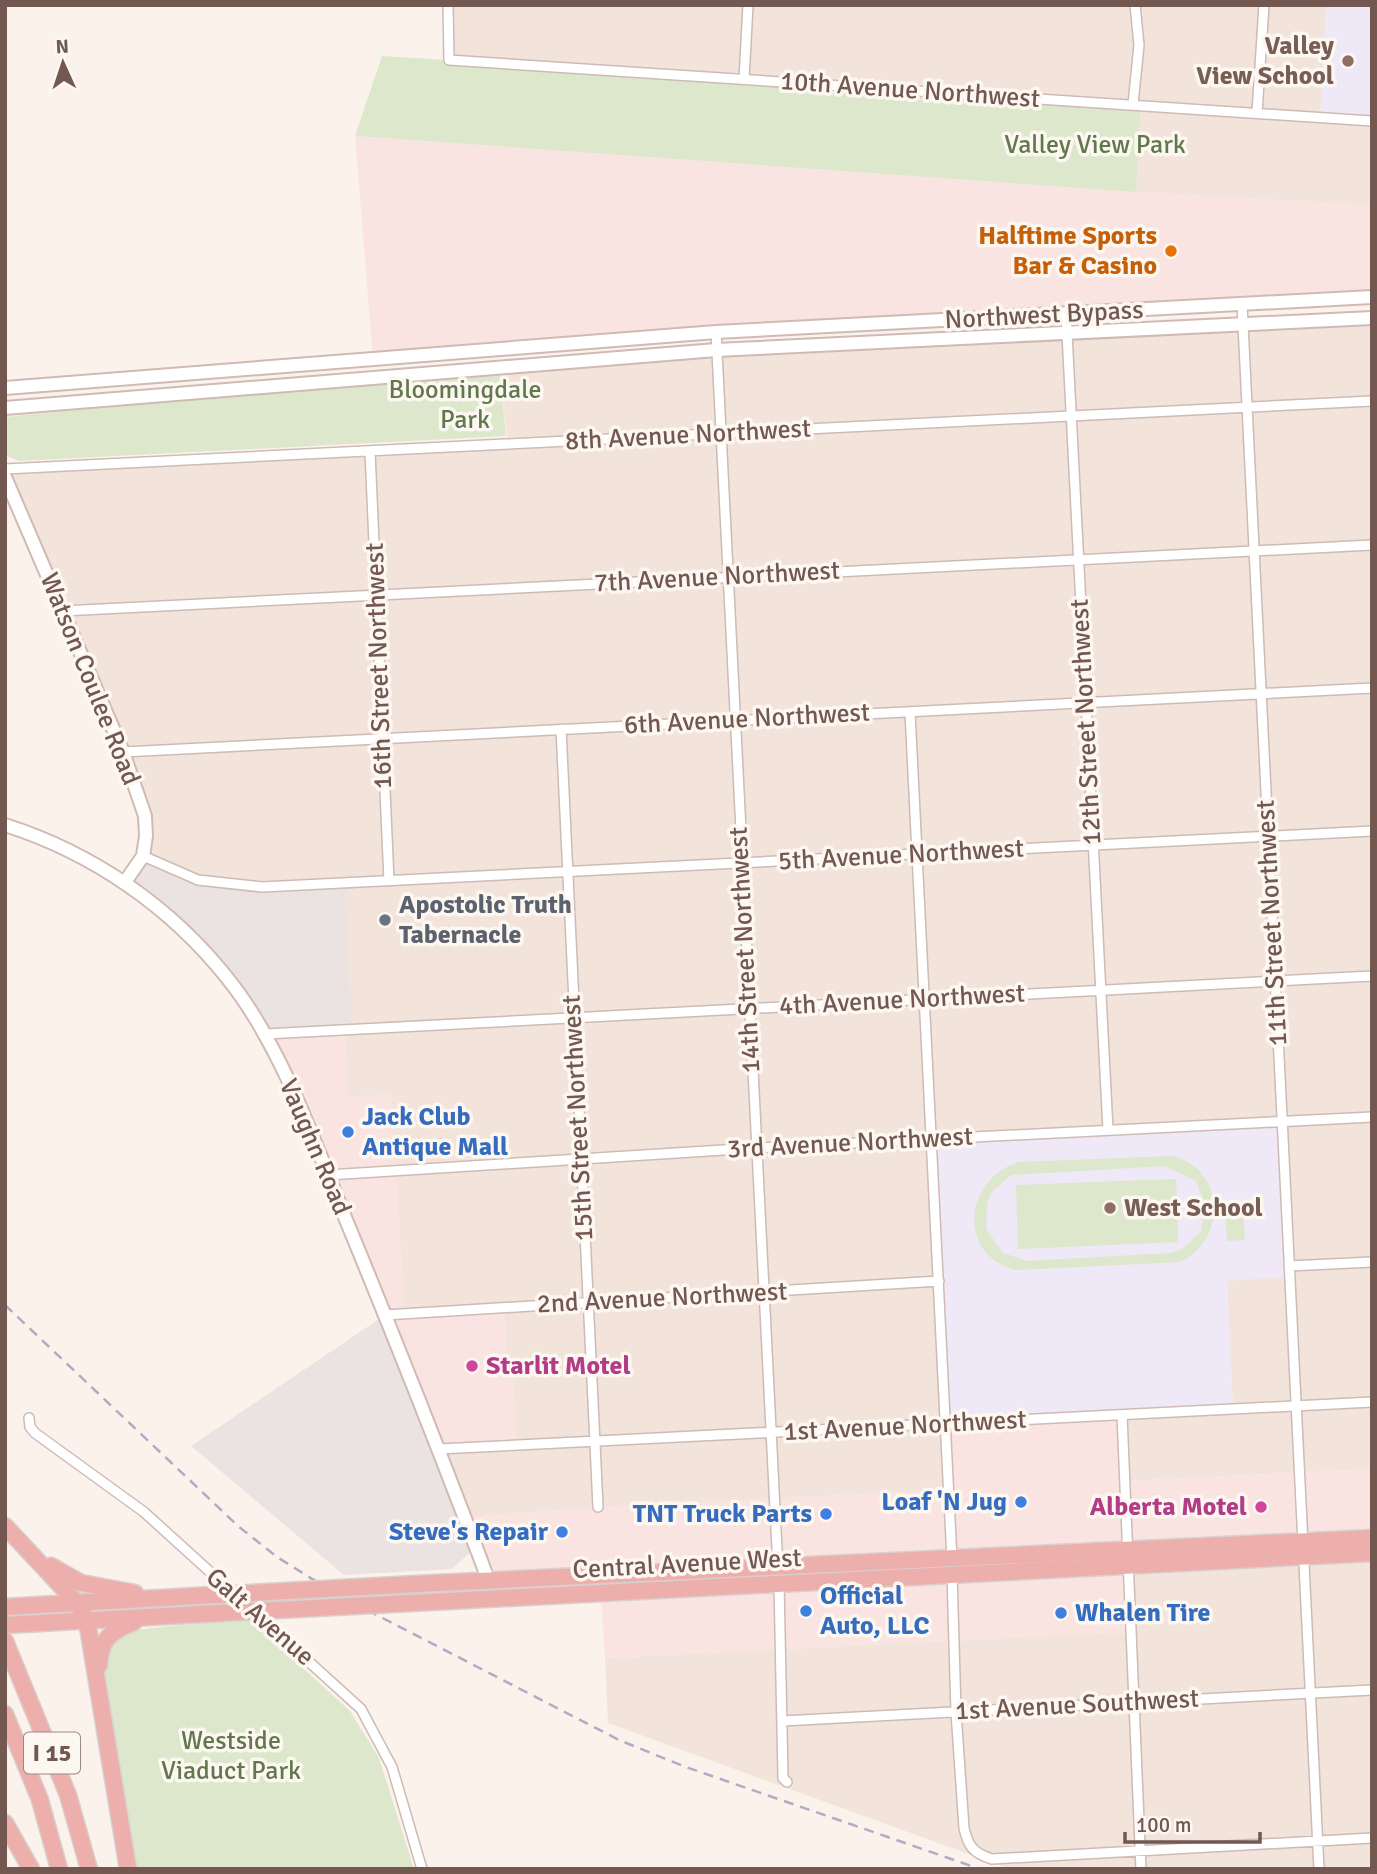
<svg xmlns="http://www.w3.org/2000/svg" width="1377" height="1874" font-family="Signika,sans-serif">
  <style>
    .residential { fill: #f2e3db }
    .commercial { fill: #f9e4e1 }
    .industrial { fill: #ebe3e1 }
    .education { fill: #efe8f7 }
    .green { fill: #dce7cb; fill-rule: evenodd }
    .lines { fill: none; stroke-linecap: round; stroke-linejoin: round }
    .street-casing { stroke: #cebbb5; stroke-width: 12 }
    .secondary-casing { stroke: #d0bab3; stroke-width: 16 }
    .highway-casing { stroke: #d8d0ce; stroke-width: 19 }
    .street { stroke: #fff; stroke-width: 9 }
    .secondary { stroke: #fff; stroke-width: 12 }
    .highway { stroke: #edafab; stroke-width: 16 }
    .rail { stroke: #b3aac4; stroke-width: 2.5; stroke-dasharray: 10 7; stroke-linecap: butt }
    .highway-bridge-casing { stroke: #d8d0ce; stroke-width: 19; stroke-linecap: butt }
    .highway-bridge { stroke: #edafab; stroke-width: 16 }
    .education-dot { fill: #8d6e63; stroke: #fdf7f2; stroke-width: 2.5 }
    .food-dot { fill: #e8710a; stroke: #fdf7f2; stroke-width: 2.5 }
    .worship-dot { fill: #6b7280; stroke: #fdf7f2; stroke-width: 2.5 }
    .shop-dot { fill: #3f7fe0; stroke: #fdf7f2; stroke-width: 2.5 }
    .hotel-dot { fill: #d1479c; stroke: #fdf7f2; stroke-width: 2.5 }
    .labels { text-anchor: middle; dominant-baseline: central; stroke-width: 7; stroke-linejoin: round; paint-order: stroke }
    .shield { fill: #fdf7f2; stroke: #9c8781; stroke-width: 2 }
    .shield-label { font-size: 24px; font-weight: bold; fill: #735751 }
    .education-label { font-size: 26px; font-weight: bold; fill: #785e54; stroke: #fdf7f2; text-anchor: end }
    .street-label { font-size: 26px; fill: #735751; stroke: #fdf7f2 }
    .park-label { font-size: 26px; fill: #60784b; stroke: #fdf7f2 }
    .food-label { font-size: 26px; font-weight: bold; fill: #c56008; stroke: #fdf7f2; text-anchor: end }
    .worship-label { font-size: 26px; font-weight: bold; fill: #5b616d; stroke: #fdf7f2; text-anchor: start }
    .shop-label { font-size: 26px; font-weight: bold; fill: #366cbe; stroke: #fdf7f2; text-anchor: start }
    .hotel-label { font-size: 26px; font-weight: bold; fill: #b23c85; stroke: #fdf7f2; text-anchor: start }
  </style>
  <rect width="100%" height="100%" fill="#fbf2ec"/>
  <path class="residential" d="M448 5H1326L1321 117 1372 121V205L1136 192 1141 105 449 60Z
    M1372 318V1469L1125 1481 1122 1415 1233 1409 1227 1280 1289 1277 1281 1122 949 1490 598 1507 468 1517 439 1449 514 1375H507L504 1308 405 1313 390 1094 348 1097 345 1029 262 887 198 880 143 856 145 819 5 469 508 444 499 368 614 365 716 350Z
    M1372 1553V1869H1010L608 1723 605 1658 1132 1632 1129 1566Z"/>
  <path class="commercial" d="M355 136 1136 192 1372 205V297L373 359Z
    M345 1029 348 1096 391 1094 405 1313 504 1308 507 1374 514 1375 517 1445 439 1449 265 1034Z
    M1122 1415 1126 1481 1372 1469V1538L499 1579 468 1517 598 1507 948 1490 946 1424Z
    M1129 1566 1132 1632 605 1658 601 1592Z"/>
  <path class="industrial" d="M143 856 173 871 232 885 344 883 352 1029 265 1034 229 980 125 882Z
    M385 1315 476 1547 452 1569 344 1575 191 1446Z"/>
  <path class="education" d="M1326 5H1372V121L1320 117Z
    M1282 1122 1289 1277 1227 1281 1233 1409 946 1424 932 1139Z"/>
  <path class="green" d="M382 56 1141 104 1136 192 355 136Z
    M499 368 506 436 19 461 5 455V417Z
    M1173 1156C1226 1170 1227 1240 1180 1262L1016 1270C958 1256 962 1180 1019 1162ZM1165 1166 1196 1181 1205 1205 1201 1232 1182 1249 1171 1253 1027 1261 1003 1253 986 1229 987 1203 992 1192 1011 1175Z
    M1176 1179 1178 1242 1018 1249 1016 1185Z
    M1225 1207H1243L1245 1240 1227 1241Z
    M248 1618 350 1711 379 1758 414 1869H134L102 1665 110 1644 134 1630Z"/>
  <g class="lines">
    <defs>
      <path id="street" d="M448 5 449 60 1372 121
        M744 79 748 5
        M1133 104 1139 45 1135 5
        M1257 113 1264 5
        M1242 304 1319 1869
        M1066 314 1108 1130
        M716 332 778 1569
        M370 452 389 881
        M5 469 1372 401
        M62 611 1372 545
        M910 712 952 1560
        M561 729 598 1507
        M123 752 1372 688
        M143 856 198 880 262 887 1372 831
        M265 1034 1372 976
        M328 1175 755 1148 1372 1117
        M1289 1266 1372 1262
        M385 1315 939 1281
        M1122 1415 1141 1869
        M29 1418 30 1427 35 1433 144 1512 361 1709 392 1767 422 1869
        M439 1449 1372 1402
        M952 1574 956 1712 964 1828C968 1846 973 1853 992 1859L1372 1838
        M779 1583 783 1778 787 1782
        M782 1721 1372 1690"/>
      <path id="secondary" d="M5 388 716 332 1372 297
        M5 408 716 350 1372 318
        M5 477 123 752 145 816 146 836 143 856 125 882
        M5 825C93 853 171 907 228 979 279 1042 314 1140 344 1215 394 1336 442 1457 488 1579"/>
      <path id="highway" d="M5 1526 77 1603 87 1621 128 1869
        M51 1566 81 1583 135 1593
        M416 1584 1372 1538
        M448 1601 1372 1553
        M5 1607 196 1596
        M5 1625 220 1613
        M5 1641 68 1795 89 1869
        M99 1665C100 1639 111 1631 134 1622
        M5 1714 40 1800 59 1869
        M5 1823 31 1869"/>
    </defs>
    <use href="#street" class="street-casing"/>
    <use href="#secondary" class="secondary-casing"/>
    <use href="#highway" class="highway-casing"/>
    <use href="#street" class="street"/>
    <use href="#secondary" class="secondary"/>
    <use href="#highway" class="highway"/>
    <path class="rail" d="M5 1305 238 1526 277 1557 338 1595 619 1740 683 1766 980 1869"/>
    <defs>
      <path id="highway-bridge" d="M196 1596 416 1584
        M220 1613 448 1601"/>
    </defs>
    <use href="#highway-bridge" class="highway-bridge-casing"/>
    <use href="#highway-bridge" class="highway-bridge"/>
  </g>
  <g class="education-dot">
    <circle cx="1348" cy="61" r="7"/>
    <circle cx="1110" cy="1208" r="7"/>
  </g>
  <circle class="food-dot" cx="1171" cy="251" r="7"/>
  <circle class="worship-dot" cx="385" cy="920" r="7"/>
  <g class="shop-dot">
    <circle cx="348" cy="1132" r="7"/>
    <circle cx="1021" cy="1502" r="7"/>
    <circle cx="826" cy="1514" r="7"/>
    <circle cx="562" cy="1532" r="7"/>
    <circle cx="806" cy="1611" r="7"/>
    <circle cx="1061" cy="1613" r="7"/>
  </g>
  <g class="hotel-dot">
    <circle cx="472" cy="1366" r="7"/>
    <circle cx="1261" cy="1507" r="7"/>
  </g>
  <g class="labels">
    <rect class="shield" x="24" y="1732.5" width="56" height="41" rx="5"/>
    <g class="shield-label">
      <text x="52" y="1753">I 15</text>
    </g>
    <g class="education-label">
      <text x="1334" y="46">Valley<tspan x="1334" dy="30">View School</tspan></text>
      <text x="1124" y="1208" text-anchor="start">West School</text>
    </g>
    <g class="street-label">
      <text transform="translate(910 90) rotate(4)">10th Avenue Northwest</text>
      <text transform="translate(1044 315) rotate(-3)">Northwest Bypass</text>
      <text transform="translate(688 435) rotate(-3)">8th Avenue Northwest</text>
      <text transform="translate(717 577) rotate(-3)">7th Avenue Northwest</text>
      <text transform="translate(379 666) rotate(-92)">16th Street Northwest</text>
      <text transform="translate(90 679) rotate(68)">Watson Coulee Road</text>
      <text transform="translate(747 719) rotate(-3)">6th Avenue Northwest</text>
      <text transform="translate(1086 722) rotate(-93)">12th Street Northwest</text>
      <text transform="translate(901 855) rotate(-3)">5th Avenue Northwest</text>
      <text transform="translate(1272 923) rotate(-93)">11th Street Northwest</text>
      <text transform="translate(745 950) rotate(-93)">14th Street Northwest</text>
      <text transform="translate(902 1000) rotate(-3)">4th Avenue Northwest</text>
      <text transform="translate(578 1118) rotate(-93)">15th Street Northwest</text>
      <text transform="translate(850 1143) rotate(-3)">3rd Avenue Northwest</text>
      <text transform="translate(315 1147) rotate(67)">Vaughn Road</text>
      <text transform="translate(662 1298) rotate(-3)">2nd Avenue Northwest</text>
      <text transform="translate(905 1426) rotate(-3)">1st Avenue Northwest</text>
      <text transform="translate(687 1564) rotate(-3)">Central Avenue West</text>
      <text transform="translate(260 1617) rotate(41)">Galt Avenue</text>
      <text transform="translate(1077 1705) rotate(-3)">1st Avenue Southwest</text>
    </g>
    <g class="park-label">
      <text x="1095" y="145">Valley View Park</text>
      <text x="465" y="390">Bloomingdale<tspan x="465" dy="30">Park</tspan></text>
      <text x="231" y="1741">Westside<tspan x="231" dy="30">Viaduct Park</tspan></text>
    </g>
    <g class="food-label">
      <text x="1157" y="236">Halftime Sports<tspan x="1157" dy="30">Bar &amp; Casino</tspan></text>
    </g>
    <g class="worship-label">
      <text x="399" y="905">Apostolic Truth<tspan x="399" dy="30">Tabernacle</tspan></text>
    </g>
    <g class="shop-label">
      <text x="362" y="1117">Jack Club<tspan x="362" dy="30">Antique Mall</tspan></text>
      <text x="1007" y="1502" text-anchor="end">Loaf 'N Jug</text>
      <text x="812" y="1514" text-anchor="end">TNT Truck Parts</text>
      <text x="548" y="1532" text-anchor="end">Steve's Repair</text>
      <text x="820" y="1596">Official<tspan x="820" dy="30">Auto, LLC</tspan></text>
      <text x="1075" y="1613">Whalen Tire</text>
    </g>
    <g class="hotel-label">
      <text x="486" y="1366">Starlit Motel</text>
      <text x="1247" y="1507" text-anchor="end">Alberta Motel</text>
    </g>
  </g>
  <rect width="1377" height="1874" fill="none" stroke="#735751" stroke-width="14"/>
  <g transform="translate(63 63) rotate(357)" stroke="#fdf7f2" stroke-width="5" paint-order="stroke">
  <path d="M0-5L12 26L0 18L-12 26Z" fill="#735751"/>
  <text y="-10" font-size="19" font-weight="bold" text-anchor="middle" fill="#735751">N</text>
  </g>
  <path d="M1125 1832v10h135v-10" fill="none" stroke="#735751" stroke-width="3.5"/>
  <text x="1136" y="1832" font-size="21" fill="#735751" stroke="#fdf7f2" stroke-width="5" paint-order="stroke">100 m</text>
</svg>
